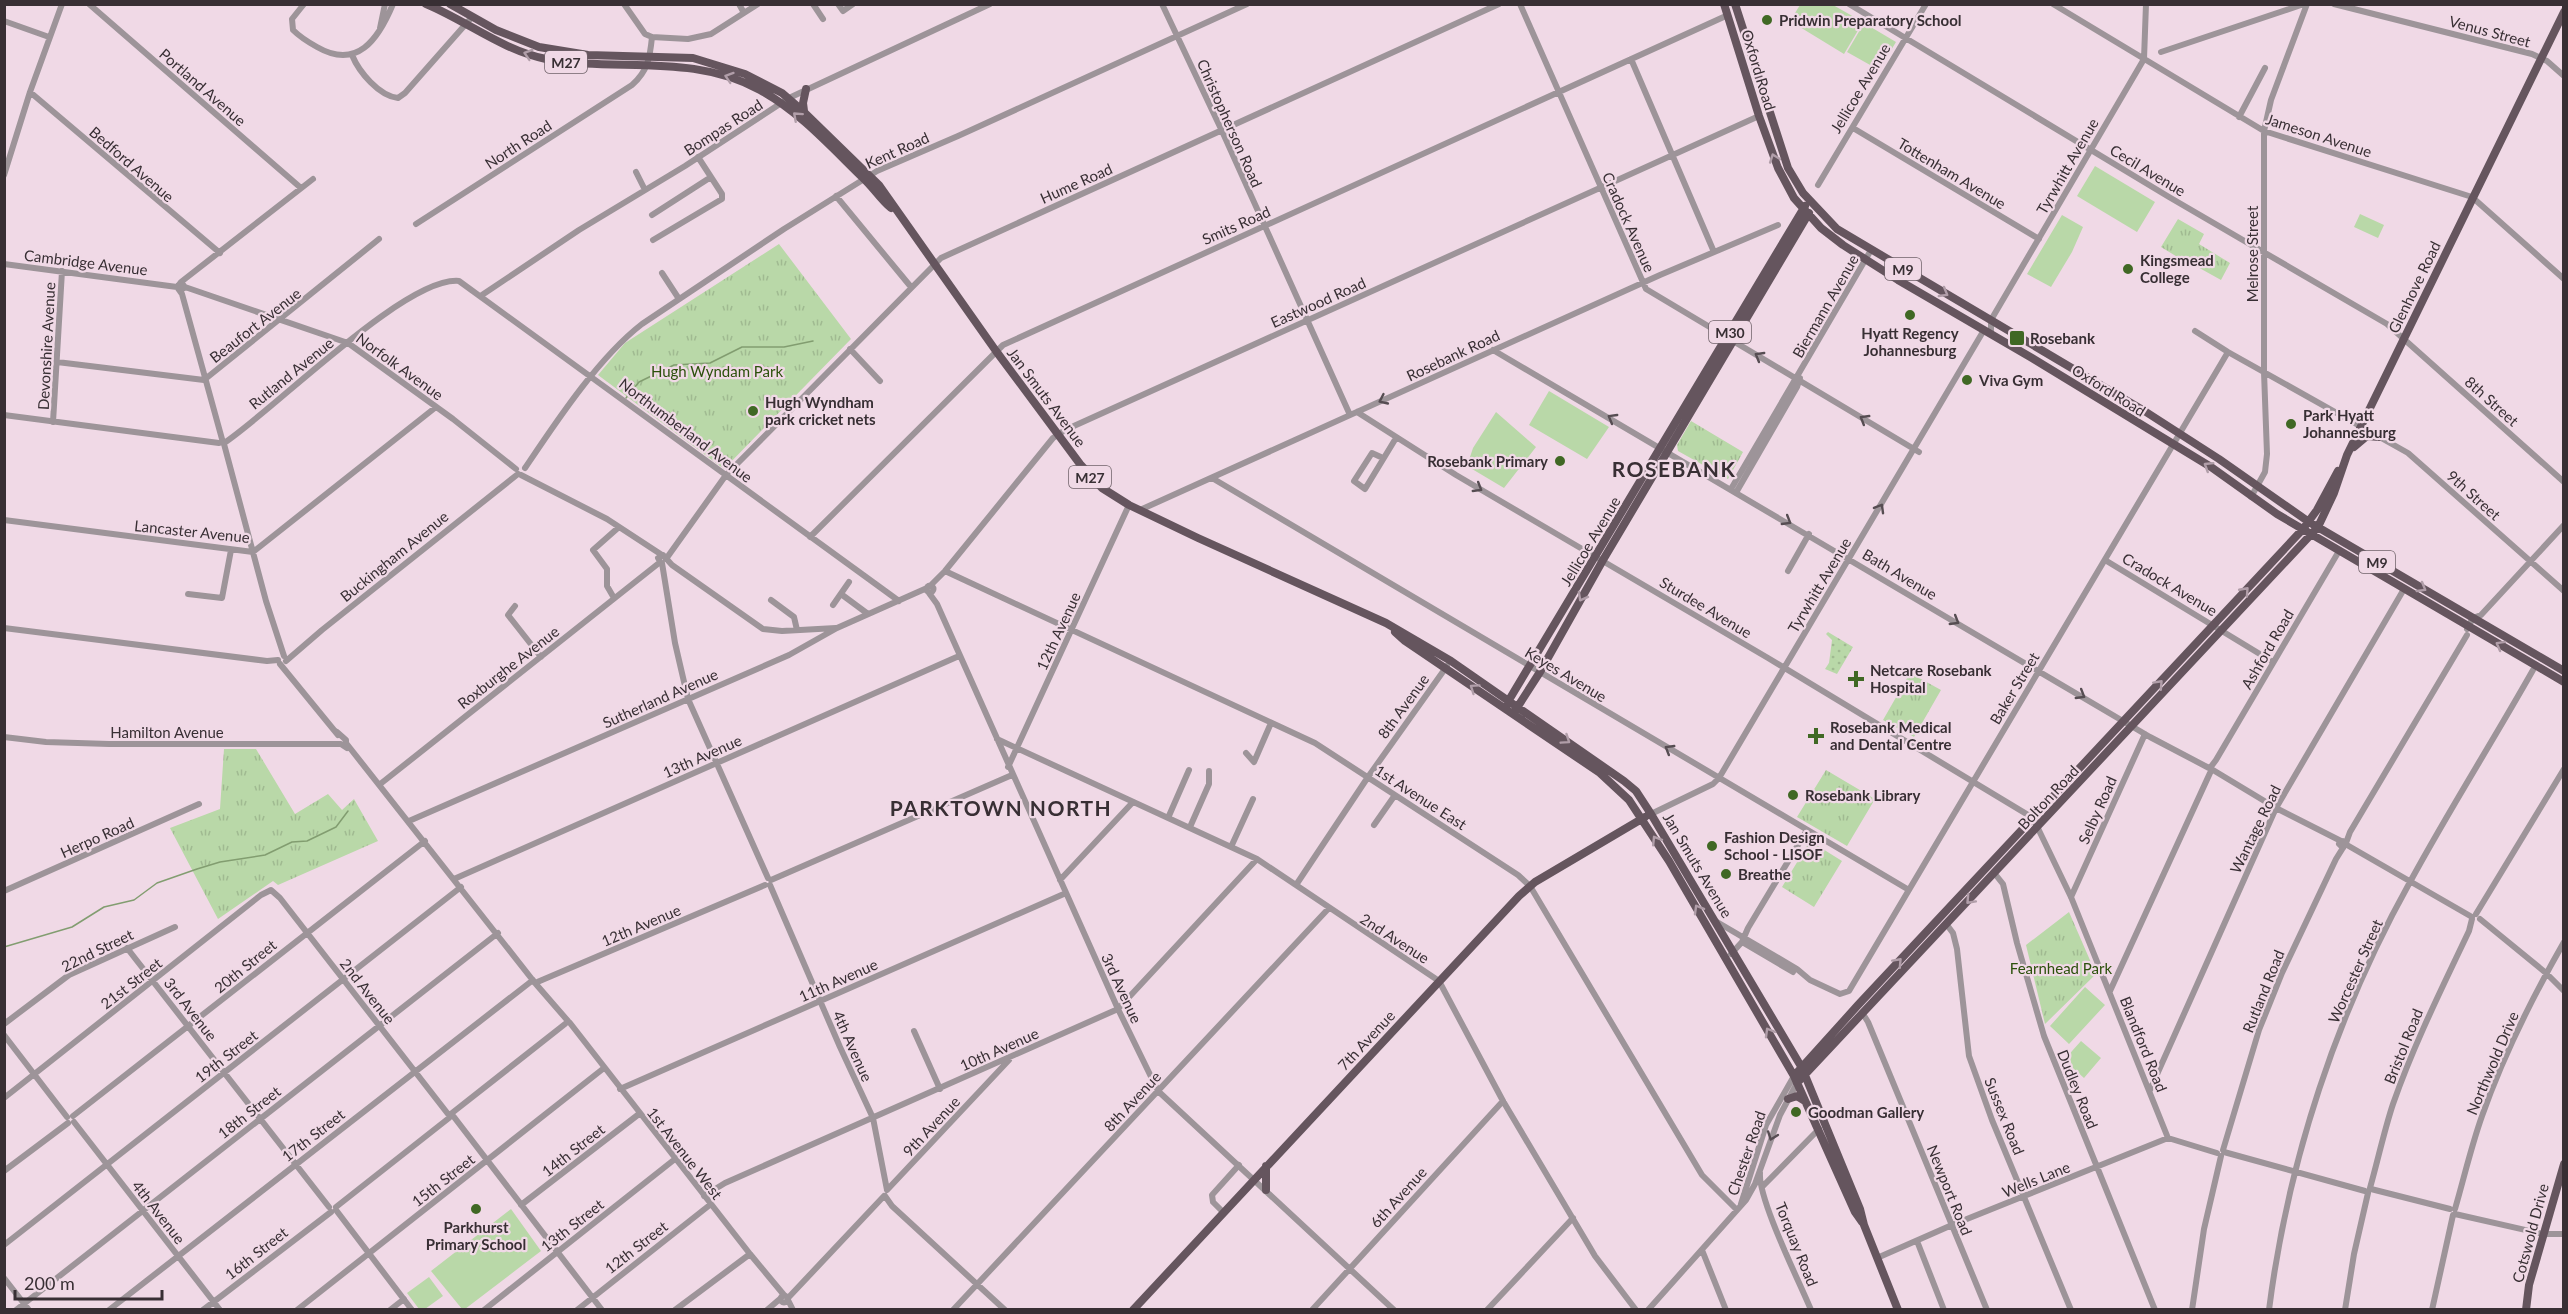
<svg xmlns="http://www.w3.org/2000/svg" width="2568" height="1314" font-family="Lato,sans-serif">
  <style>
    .grass { fill: url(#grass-dots) }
    .park { fill: url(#park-tufts) }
    .pitch { fill: #b9d8a8 }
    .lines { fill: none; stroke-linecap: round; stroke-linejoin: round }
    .stream { stroke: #829d70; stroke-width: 1.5 }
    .minor { stroke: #9d9499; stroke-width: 6 }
    .major { stroke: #65555e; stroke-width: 8 }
    .oneway { stroke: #b19ea9 }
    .oneway2 { stroke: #564d52 }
    .poi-dot { fill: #406824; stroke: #f0d9e6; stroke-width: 2 }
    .labels { text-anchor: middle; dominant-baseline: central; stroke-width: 4.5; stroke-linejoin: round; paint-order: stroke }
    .shield { fill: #f0d9e6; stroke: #6f6269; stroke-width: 1.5 }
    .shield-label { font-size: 14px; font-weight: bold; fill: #382f34 }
    .poi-label { font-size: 15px; font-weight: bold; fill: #382f34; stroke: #f0d9e6; text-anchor: start }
    .street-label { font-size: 15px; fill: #382f34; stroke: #f0d9e6 }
    .park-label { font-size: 15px; fill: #2b500b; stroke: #f0d9e6 }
    .district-label { font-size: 21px; font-weight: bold; letter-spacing: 1.5px; fill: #382f34; stroke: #f0d9e6 }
  </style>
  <defs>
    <pattern id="grass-dots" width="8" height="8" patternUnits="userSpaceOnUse" patternTransform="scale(1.5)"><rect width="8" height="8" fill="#b9d8a8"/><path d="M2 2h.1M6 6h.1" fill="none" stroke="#a0ba91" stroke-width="1.8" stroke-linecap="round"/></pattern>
    <pattern id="park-tufts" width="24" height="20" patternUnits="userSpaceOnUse" patternTransform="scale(1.5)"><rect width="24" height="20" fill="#b9d8a8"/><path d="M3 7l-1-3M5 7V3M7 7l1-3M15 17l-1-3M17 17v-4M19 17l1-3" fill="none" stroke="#a0ba91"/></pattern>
  </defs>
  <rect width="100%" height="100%" fill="#f0d9e6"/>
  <path class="grass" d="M1828 632 1853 647 1837 674 1825 669 1829 663 1832 640 1826 634Z"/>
  <path class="park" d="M2178 219 2204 234 2199 244 2230 263 2221 280 2185 260 2184 261 2161 247Z
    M779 244 851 339 724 469 598 375 625 343Z
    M1691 421 1743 452 1728 479 1678 451 1677 445Z
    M1910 673 1941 690 1914 737 1883 720Z
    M224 749H256L295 814 328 794 342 810 354 799 378 841 278 885 273 881 218 919 170 828 220 809Z
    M1826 770 1875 799 1847 846 1797 817Z
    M1810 841 1842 861 1814 907 1782 887Z
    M2069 912 2096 974 2045 1024 2026 945Z"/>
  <path class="pitch" d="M1833 5 1863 22 1844 54 1790 21 1800 5Z
    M1864 23 1896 42 1879 70 1847 52Z
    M2095 166 2155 202 2137 232 2077 196Z
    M2360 214 2384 225 2378 238 2354 227Z
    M2062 215 2083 227 2072 252 2051 287 2027 274Z
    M1549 391 1609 427 1587 459 1529 425Z
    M1496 412 1536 447 1504 488 1467 466 1473 448Z
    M2085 987 2105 1005 2069 1044 2050 1026Z
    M2081 1041 2101 1058 2084 1078 2064 1060Z
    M511 1209 541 1251 465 1309H462L431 1271Z
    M429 1277 443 1296 425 1309H419L407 1293Z"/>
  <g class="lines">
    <path class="stream" d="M626 398 639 382 674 365 710 363 742 347H784L813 341
      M4 947 72 927 104 907 134 900 157 883 197 869 220 862 265 855 292 842 307 841 336 827 348 811"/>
    <path class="minor" d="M89 4 301 188
      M304 4 292 19 293 30C300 37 308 42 317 47 357 70 378 40 393 4
      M624 4 645 34 652 37 688 39 711 34 758 4
      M739 4 744 13
      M813 4 823 19
      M838 4 843 11 853 4
      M1162 4 1222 131 1350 415
      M1520 4 1646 289 1919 452
      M1849 4 2169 197 2387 324 2564 482
      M2053 4 2264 131 2472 197 2564 279
      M2334 4 2532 54 2547 61 2564 76
      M4 21 49 37
      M380 28 385 4
      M2161 52 2304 4
      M352 55C359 72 379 96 398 98L405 93 472 17
      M1631 59 1714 252
      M30 92 220 253
      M2239 117 2265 68
      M1853 128 2039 239
      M636 172 645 190
      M4 175 30 92 62 4
      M1818 185 1926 4
      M836 196 911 287
      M652 215 711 177
      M416 224 632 85C648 71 650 57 652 37
      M653 240 722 199V194L698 157
      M4 264 177 287
      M662 273 679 299
      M181 282 313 179
      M185 287 348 343 453 419 516 469
      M181 290 185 287 181 282 177 287 182 294 222 439
      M482 295 579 230 685 166 789 98 990 4
      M2195 331 2228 352 2408 453 2564 591
      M1991 334V320L2144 59 2146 4
      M850 349 880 381
      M1493 350 2150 737 2209 768
      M57 362 204 380 379 239
      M1357 412 1456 475 1768 658 2033 818 2071 897 2168 1138
      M4 415 219 443
      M53 422 62 271
      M224 443C274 410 406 276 459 281L899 601
      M224 444 266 601 284 656
      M1383 458 1372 453 1354 481 1365 489 1396 438
      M525 468C556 422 598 358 642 324L784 229 877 171 958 136 1247 4
      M521 475 607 519 662 555
      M1212 478 1909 890
      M1731 489 1871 250
      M1737 491 1797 387 1800 378
      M2251 497 2265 472 2267 454 2264 372V131L2271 100 2307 4
      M1140 510 1660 275 1778 225
      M4 520 253 552 436 407
      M810 537 1003 345 1728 15
      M666 559 726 475 941 258 1499 4
      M2105 560 2273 662
      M661 563 658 558 663 555 672 565 763 629 782 631 836 628
      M662 563 675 643 688 699 768 878
      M945 571 1315 743 1518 875 1530 886 1702 1175 1737 1210
      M1788 571 1809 534
      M926.5 589a3.5 3.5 0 1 1 7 0a3.5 3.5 0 1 1-7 0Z
      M930 586 945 571 1053 438 1065 430 1759 116
      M929 593 937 604 1118 1009 1158 1091 1394 1310
      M188 594 222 598 231 550
      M841 594 868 614
      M614 598 607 586V569L593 550 619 527
      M771 600 794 617 797 630
      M833 605 849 582
      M515 606 508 615 541 657
      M4 628 267 661 278 660
      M2467 629 2473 618 2481 615 2564 525
      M286 661 322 630 518 474
      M280 664 338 735
      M337 732 346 740V743L535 983 568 1021
      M4 737 46 742 109 744H341L347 748
      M997 739 1257 859 1439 981 1503 1101 1595 1256 1636 1310
      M1246 753 1254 762 1271 723
      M1008 767 1129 505
      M2210 768 2216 760 2339 551
      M2213 770 2276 808 2341 841
      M379 785 659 563
      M1651 814 1713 784 1719 778 1984 330
      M1168 818 1189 770
      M409 821 789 655 837 628 927 588
      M1374 825 1395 795
      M1190 827 1209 784V771
      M2346 843 2350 832 2467 635
      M2347 845 2472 917
      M1231 847 1253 799
      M1995 874 2003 884 2017 943 2044 1036 2155 1310
      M454 879 959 656
      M771 880 1012 775
      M1060 880 1133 802
      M770 885 840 1047 873 1118 887 1190
      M1296 885 1368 777 1447 666
      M4 891 199 804
      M2071 897 2145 734
      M2476 914 2564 769
      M2480 919 2546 973 2564 991
      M1717 922 1797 969 1810 980 1840 994 1849 991 2228 352
      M1947 925 1953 933 1957 949 1969 1056 1992 1120 2071 1310
      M1742 942 1793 972
      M127 948 329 1207
      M1731 954 1742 942 1748 928 1807 830
      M535 983 765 885
      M2110 991 2210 773
      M1863 1014 1868 1022 1987 1310
      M570 1023 750 1254 784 1295
      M4 1024 69 975 175 927
      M914 1031 940 1089
      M4 1035 67 1117
      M620 1089 1066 893
      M2150 1090 2276 808 2404 589
      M4 1098 261 895 271 890 280 898 448 1114
      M452 1113 565 1024
      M73 1116 425 841
      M454 1117 602 1310
      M74 1122 220 1310
      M2223 1150 2259 1030 2282 973 2336 859 2346 843 2343 841 2339 844 2343 848
      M2224 1152 2365 1191
      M4 1171 68 1123
      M1760 1173C1758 1199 1799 1281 1811 1310
      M1763 1186 1819 1129
      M2370 1188C2378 1160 2384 1131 2393 1104 2414 1044 2442 988 2469 931L2472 919
      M2371 1189 2450 1209
      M887 1190 1009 1060
      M704 1196 725 1183 1118 1009 1257 859
      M885 1196 892 1206 1005 1310
      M1741 1204 1766 1125 1794 1076
      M521 1205 639 1114
      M336 1207 449 1118
      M2455 1209C2464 1178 2471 1147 2482 1116 2503 1056 2532 998 2564 942
      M336 1210 412 1310
      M1223 1212 1213 1202 1212 1195 1239 1165
      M2455 1214 2543 1234H2564
      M1917 1241 1944 1310
      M4 1245 461 887
      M1702 1250 1726 1310
      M1877 1258 1952 1225 2168 1138 2217 1153
      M4 1278 29 1310
      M780.5 1299a3.5 3.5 0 1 1 7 0a3.5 3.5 0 1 1-7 0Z
      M788 1298 884 1196
      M788 1300 793 1310
      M16 1310 498 933
      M109 1310 533 980
      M203 1310 331 1212
      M297 1310 604 1068
      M390 1310 404 1299
      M484 1310 675 1159
      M577 1310 711 1204
      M675 1310 750 1254
      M767 1310 781 1298
      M953 1310 1329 908
      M1312 1310 1503 1101
      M1487 1310 1573 1218
      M1648 1310 1746 1200 1755 1184 1780 1115 1797 1083
      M2192 1310 2204 1229 2221 1156
      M2269 1310C2288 1160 2337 1013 2410 882 2449 810 2493 741 2533 670
      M2345 1310 2354 1254 2368 1193
      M2432 1310 2453 1215"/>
    <path class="major" d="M426 4C467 21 502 50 546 59 617 72 693 53 760 90 799 111 831 147 863 178 873 187 881 200 891 208
      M450 4 496 30 539 47 588 55 693 58 745 74 782 93 804 112 879 185 996 351 1080 464 1102 488 1129 505 1198 538 1386 623 1451 661 1624 781 1636 791 1651 814 1802 1068 1860 1209 1864 1225 1898 1310
      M1724 4 1759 116 1778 168 1794 198 1821 228 1843 245 1898 280 2032 358 2211 467 2277 514 2564 682
      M1735 4 1788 168 1803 193 1837 229 2146 412 2219 459 2309 522 2564 671
      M804 111 803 103 806 89
      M2354 447 2367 436 2379 437
      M1395 632 1405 641 1600 773 1629 800 1669 861 1794 1076 1855 1212 1862 1222
      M1506 705 1805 206
      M1515 711 1540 672 1603 560 1809 213
      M1794 1076 1858 1005 2303 529 2317 510 2338 471
      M1797 1083 2318 527 2334 493 2347 455 2564 12
      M1788 1099 1797 1096 1805 1101
      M1266 1190V1166
      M1133 1310 1519 896 1535 882 1645 817
      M2526 1310 2529 1285 2564 1164"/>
  </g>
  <defs><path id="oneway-chevron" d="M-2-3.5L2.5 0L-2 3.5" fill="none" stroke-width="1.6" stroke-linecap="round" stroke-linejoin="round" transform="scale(1.5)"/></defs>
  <g class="oneway">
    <use href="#oneway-chevron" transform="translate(528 54) rotate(-163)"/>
    <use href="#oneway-chevron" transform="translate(729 77) rotate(-162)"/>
    <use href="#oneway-chevron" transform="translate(797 116) rotate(-138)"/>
    <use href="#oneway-chevron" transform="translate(1774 158) rotate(-110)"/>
    <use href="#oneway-chevron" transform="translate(1944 293) rotate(30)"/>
    <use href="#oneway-chevron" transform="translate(2208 466) rotate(-148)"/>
    <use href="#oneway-chevron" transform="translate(2422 588) rotate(30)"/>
    <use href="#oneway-chevron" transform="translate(2245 591) rotate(-48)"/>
    <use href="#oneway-chevron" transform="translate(1582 597) rotate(119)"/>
    <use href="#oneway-chevron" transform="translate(2500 645) rotate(-151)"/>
    <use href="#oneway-chevron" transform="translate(2159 684) rotate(-47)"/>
    <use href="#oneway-chevron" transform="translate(1474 688) rotate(-145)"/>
    <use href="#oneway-chevron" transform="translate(1566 740) rotate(34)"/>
    <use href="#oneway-chevron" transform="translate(1656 840) rotate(-122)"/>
    <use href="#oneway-chevron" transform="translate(1970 900) rotate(133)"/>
    <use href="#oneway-chevron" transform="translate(1698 909) rotate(-120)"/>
    <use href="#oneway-chevron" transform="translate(1898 962) rotate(-47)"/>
    <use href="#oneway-chevron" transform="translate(1769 1032) rotate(-120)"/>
  </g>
  <g class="oneway2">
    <use href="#oneway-chevron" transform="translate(1759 356) rotate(-150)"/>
    <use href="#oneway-chevron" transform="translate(1383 400) rotate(155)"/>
    <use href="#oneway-chevron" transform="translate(1612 418) rotate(-150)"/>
    <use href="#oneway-chevron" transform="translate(1864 419) rotate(-149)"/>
    <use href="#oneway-chevron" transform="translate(1478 488) rotate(31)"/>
    <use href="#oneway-chevron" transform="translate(1880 508) rotate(-60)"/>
    <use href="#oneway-chevron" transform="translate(1787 521) rotate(31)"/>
    <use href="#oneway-chevron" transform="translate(1955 621) rotate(31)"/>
    <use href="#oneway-chevron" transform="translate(2081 695) rotate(31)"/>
    <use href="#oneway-chevron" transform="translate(1669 749) rotate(-149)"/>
    <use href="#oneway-chevron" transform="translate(1772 1136) rotate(110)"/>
  </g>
  <g class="poi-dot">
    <circle cx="1767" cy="20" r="6"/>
    <circle cx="2128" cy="269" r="6"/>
    <circle cx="1910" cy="315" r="6"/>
    <rect x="2009" y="330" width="16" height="16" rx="3"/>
    <circle cx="1967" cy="380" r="6"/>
    <circle cx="753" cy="411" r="6"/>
    <circle cx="2291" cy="424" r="6"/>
    <circle cx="1560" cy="461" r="6"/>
    <path d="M1853 670h6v6h6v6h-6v6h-6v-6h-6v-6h6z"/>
    <path d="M1813 727h6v6h6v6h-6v6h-6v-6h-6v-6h6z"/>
    <circle cx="1793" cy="795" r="6"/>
    <circle cx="1712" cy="846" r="6"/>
    <circle cx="1726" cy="874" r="6"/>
    <circle cx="1796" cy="1112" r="6"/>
    <circle cx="476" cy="1209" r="6"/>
  </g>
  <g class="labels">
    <g class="shield">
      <rect x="545" y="51" width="42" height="22" rx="4.5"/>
      <rect x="1885" y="258" width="36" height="22" rx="4.5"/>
      <rect x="1709" y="321" width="42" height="22" rx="4.5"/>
      <rect x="1069" y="466" width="42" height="22" rx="4.5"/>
      <rect x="2359" y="551" width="36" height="22" rx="4.5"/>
    </g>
    <g class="shield-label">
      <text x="566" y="62">M27</text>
      <text x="1903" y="269">M9</text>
      <text x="1730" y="332">M30</text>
      <text x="1090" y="477">M27</text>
      <text x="2377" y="562">M9</text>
    </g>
    <g class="poi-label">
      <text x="1779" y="20">Pridwin Preparatory School</text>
      <text x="2140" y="260">Kingsmead<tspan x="2140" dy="17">College</tspan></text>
      <text x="1910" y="333" text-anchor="middle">Hyatt Regency<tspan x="1910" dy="17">Johannesburg</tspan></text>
      <text x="2030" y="338">Rosebank</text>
      <text x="1979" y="380">Viva Gym</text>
      <text x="765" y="402">Hugh Wyndham<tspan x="765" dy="17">park cricket nets</tspan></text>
      <text x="2303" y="415">Park Hyatt<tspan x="2303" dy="17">Johannesburg</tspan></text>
      <text x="1548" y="461" text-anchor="end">Rosebank Primary</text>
      <text x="1870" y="670">Netcare Rosebank<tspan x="1870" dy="17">Hospital</tspan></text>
      <text x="1830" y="727">Rosebank Medical<tspan x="1830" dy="17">and Dental Centre</tspan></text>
      <text x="1805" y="795">Rosebank Library</text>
      <text x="1724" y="837">Fashion Design<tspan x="1724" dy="17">School - LISOF</tspan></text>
      <text x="1738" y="874">Breathe</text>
      <text x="1808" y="1112">Goodman Gallery</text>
      <text x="476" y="1227" text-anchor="middle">Parkhurst<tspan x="476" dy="17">Primary School</tspan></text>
    </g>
    <g class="street-label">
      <text transform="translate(2490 31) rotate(15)">Venus Street</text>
      <text transform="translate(1759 70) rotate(73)">Oxford Road</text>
      <text transform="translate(203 87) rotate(41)">Portland Avenue</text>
      <text transform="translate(1860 88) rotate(-59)">Jellicoe Avenue</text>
      <text transform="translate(1230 123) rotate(66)">Christopherson Road</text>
      <text transform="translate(723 127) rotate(-33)">Bompas Road</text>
      <text transform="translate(2319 135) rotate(18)">Jameson Avenue</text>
      <text transform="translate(518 144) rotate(-33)">North Road</text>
      <text transform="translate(897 150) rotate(-24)">Kent Road</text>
      <text transform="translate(132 164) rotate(41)">Bedford Avenue</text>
      <text transform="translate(2067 166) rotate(-60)">Tyrwhitt Avenue</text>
      <text transform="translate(2148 170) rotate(31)">Cecil Avenue</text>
      <text transform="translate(1952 173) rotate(31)">Tottenham Avenue</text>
      <text transform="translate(1076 183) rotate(-24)">Hume Road</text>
      <text transform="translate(1629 222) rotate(66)">Cradock Avenue</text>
      <text transform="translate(1236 225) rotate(-24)">Smits Road</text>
      <text transform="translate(2252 254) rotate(-90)">Melrose Street</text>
      <text transform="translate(86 262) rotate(7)">Cambridge Avenue</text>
      <text transform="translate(2414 287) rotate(-64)">Glenhove Road</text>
      <text transform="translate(1318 302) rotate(-24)">Eastwood Road</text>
      <text transform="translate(1825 306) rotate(-60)">Biermann Avenue</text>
      <text transform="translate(255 325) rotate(-38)">Beaufort Avenue</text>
      <text transform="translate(46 346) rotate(-87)">Devonshire Avenue</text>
      <text transform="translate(1453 355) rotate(-25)">Rosebank Road</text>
      <text transform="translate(400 366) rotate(36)">Norfolk Avenue</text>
      <text transform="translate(291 373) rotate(-39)">Rutland Avenue</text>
      <text transform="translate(2109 390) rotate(32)">Oxford Road</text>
      <text transform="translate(1047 397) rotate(53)">Jan Smuts Avenue</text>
      <text transform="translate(2492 401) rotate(42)">8th Street</text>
      <text transform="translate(686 430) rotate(37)">Northumberland Avenue</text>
      <text transform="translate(2474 495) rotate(42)">9th Street</text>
      <text transform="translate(192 531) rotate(6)">Lancaster Avenue</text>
      <text transform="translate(1590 541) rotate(-59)">Jellicoe Avenue</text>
      <text transform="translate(394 556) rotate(-39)">Buckingham Avenue</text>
      <text transform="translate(1900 574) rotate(31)">Bath Avenue</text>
      <text transform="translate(2170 584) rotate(31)">Cradock Avenue</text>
      <text transform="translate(1819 585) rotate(-59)">Tyrwhitt Avenue</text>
      <text transform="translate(1706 607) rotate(31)">Sturdee Avenue</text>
      <text transform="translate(1058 631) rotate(-65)">12th Avenue</text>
      <text transform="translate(2267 649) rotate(-60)">Ashford Road</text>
      <text transform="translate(508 667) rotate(-38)">Roxburghe Avenue</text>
      <text transform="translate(1566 674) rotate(31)">Keyes Avenue</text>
      <text transform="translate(2014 688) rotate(-59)">Baker Street</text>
      <text transform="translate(660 698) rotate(-24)">Sutherland Avenue</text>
      <text transform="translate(1403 706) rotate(-54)">8th Avenue</text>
      <text x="167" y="732">Hamilton Avenue</text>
      <text transform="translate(702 756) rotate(-24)">13th Avenue</text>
      <text transform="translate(1421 797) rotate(33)">1st Avenue East</text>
      <text transform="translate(2048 797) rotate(-47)">Bolton Road</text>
      <text transform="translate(2097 810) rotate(-66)">Selby Road</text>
      <text transform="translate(2255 829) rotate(-64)">Wantage Road</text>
      <text transform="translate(97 837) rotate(-24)">Herpo Road</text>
      <text transform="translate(1698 865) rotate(59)">Jan Smuts Avenue</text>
      <text transform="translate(641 925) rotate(-23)">12th Avenue</text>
      <text transform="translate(1395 938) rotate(33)">2nd Avenue</text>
      <text transform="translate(97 950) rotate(-26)">22nd Street</text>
      <text transform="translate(245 966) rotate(-39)">20th Street</text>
      <text transform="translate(2355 971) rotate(-66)">Worcester Street</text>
      <text transform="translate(838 980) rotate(-24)">11th Avenue</text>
      <text transform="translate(131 983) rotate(-38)">21st Street</text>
      <text transform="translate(1122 988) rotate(65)">3rd Avenue</text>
      <text transform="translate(368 991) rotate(52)">2nd Avenue</text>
      <text transform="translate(2263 991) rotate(-68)">Rutland Road</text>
      <text transform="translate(191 1009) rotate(52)">3rd Avenue</text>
      <text transform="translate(1366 1040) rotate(-47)">7th Avenue</text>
      <text transform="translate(2144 1044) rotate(68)">Blandford Road</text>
      <text transform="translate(853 1046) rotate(66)">4th Avenue</text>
      <text transform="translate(2403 1046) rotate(-68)">Bristol Road</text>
      <text transform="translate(999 1049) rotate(-24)">10th Avenue</text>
      <text transform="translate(226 1056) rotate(-38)">19th Street</text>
      <text transform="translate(2492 1063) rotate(-67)">Northwold Drive</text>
      <text transform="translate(2078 1089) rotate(68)">Dudley Road</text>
      <text transform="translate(1132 1101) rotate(-47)">8th Avenue</text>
      <text transform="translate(249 1112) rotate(-38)">18th Street</text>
      <text transform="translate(2005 1116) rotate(68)">Sussex Road</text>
      <text transform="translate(931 1126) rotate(-47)">9th Avenue</text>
      <text transform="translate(313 1135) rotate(-38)">17th Street</text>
      <text transform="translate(573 1150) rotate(-38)">14th Street</text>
      <text transform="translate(685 1153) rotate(52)">1st Avenue West</text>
      <text transform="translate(1746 1153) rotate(-71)">Chester Road</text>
      <text transform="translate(2036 1179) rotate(-22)">Wells Lane</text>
      <text transform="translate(443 1180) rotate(-38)">15th Street</text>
      <text transform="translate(1950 1190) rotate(68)">Newport Road</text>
      <text transform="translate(1398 1197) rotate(-48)">6th Avenue</text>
      <text transform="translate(159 1212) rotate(52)">4th Avenue</text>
      <text transform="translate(572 1225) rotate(-38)">13th Street</text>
      <text transform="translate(2530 1233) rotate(-75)">Cotswold Drive</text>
      <text transform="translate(1797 1244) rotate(68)">Torquay Road</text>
      <text transform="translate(636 1247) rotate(-38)">12th Street</text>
      <text transform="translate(256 1253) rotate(-38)">16th Street</text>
    </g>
    <g class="park-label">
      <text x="717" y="371">Hugh Wyndam Park</text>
      <text x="2061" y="968">Fearnhead Park</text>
    </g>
    <g class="district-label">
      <text x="1674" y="468">ROSEBANK</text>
      <text x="1001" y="807">PARKTOWN NORTH</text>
    </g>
  </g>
  <rect width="2568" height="1314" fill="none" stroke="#382f34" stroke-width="12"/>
  <path d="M15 1290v9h147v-9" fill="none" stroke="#382f34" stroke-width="3"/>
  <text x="24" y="1290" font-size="18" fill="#382f34" stroke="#f0d9e6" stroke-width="4.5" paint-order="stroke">200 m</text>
</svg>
